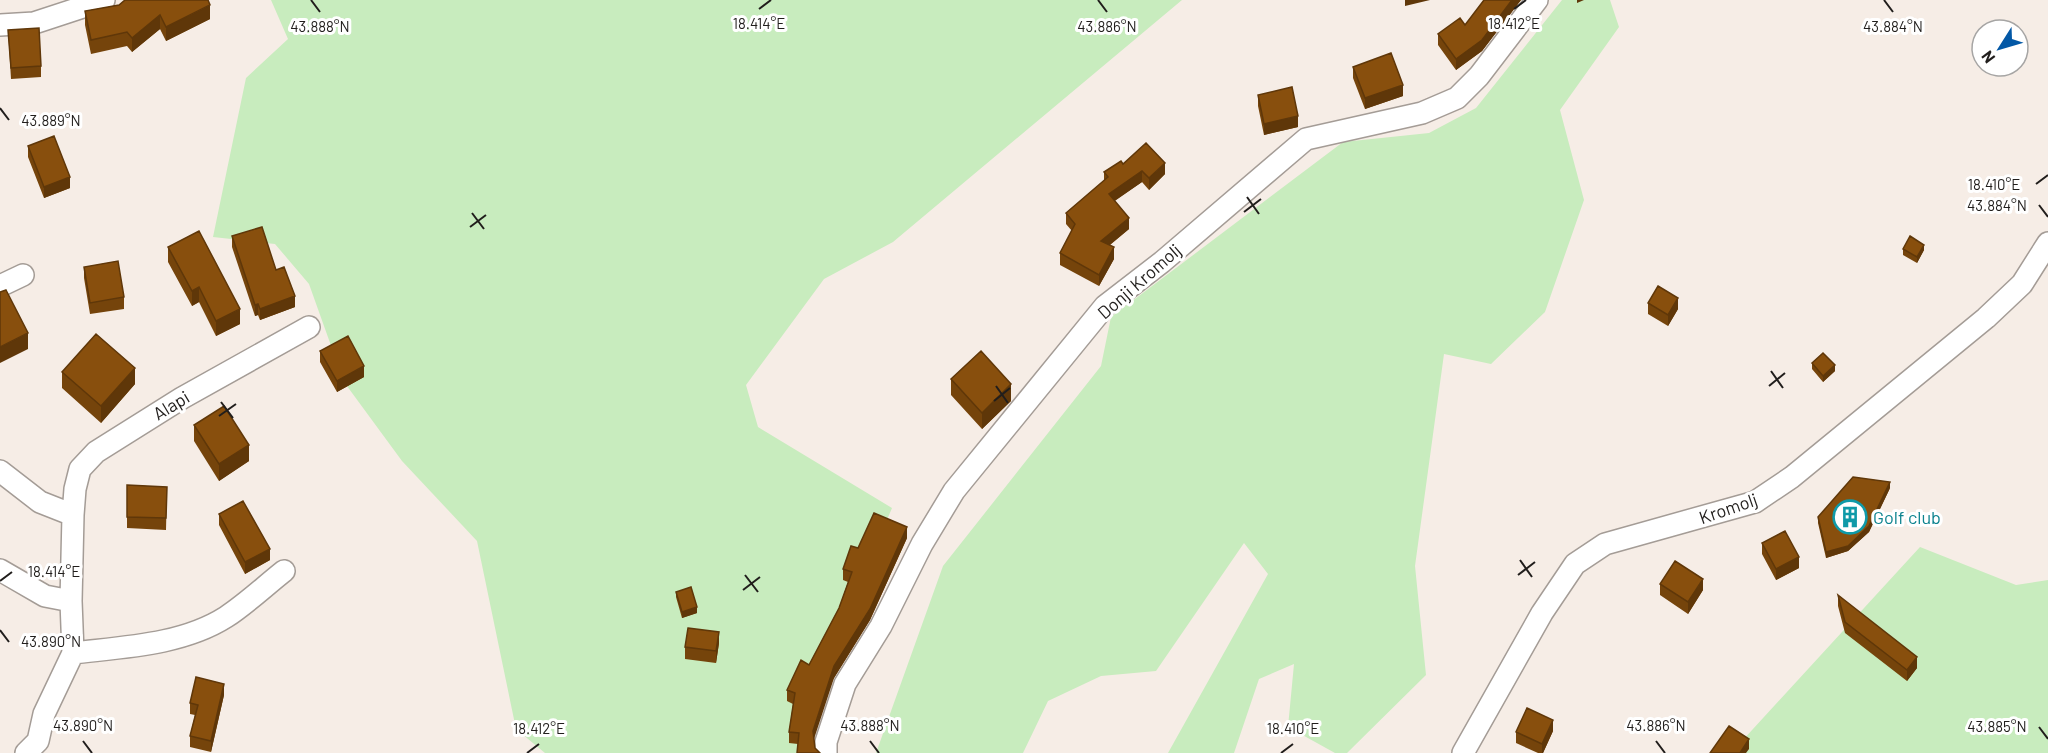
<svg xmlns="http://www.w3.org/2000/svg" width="2048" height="753" font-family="Barlow,sans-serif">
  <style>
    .green { fill: #c8ecbe }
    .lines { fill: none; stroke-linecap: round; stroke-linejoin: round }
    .minor-casing { stroke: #a49c96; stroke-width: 24 }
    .minor { stroke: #fff; stroke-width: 21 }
    .wall { fill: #75440b }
    .shaded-wall { fill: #5f3709 }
    .building { fill: #884f0d; stroke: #5f3709; stroke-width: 1.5 }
    .ticks { fill: none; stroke: #211e1c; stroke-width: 2 }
    .labels { text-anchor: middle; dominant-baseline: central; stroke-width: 6; stroke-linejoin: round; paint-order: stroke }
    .street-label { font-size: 18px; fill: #211e1c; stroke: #fff }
    .culture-label { font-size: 18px; fill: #0d838f; stroke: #fff; text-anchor: start }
    .ticks-label { font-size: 15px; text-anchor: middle; fill: #211e1c; stroke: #fff; stroke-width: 6; stroke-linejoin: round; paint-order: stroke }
  </style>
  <rect width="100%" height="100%" fill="#f6ede6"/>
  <path class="green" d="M271 0H1182L893 242 824 279 746 385 758 427 892 508 851 605 805 753H545L516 729 477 541 402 461 344 382 309 284 275 244 213 237 246 78 288 39Z
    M1562 0H1610L1619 27 1560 110 1584 200 1545 312 1491 364 1444 354 1415 566 1426 675 1347 753H1335L1288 727 1294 664 1259 679 1234 753H1168L1268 574 1244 543 1156 671 1101 676 1048 701 1023 753H876L943 566 1101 366 1111 317 1343 142 1429 133 1476 108Z
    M1920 547 2016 585 2048 580V753H1731Z"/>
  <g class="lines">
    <defs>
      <path id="minor" d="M0 25 34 23 104 0
        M0 286 23 275
        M0 471 40 502 73 515 75 489 80 469 96 452 182 398 309 327
        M0 570 45 596 71 601 73 515
        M71 601 73 653C123 647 182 645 226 617 246 604 265 586 284 571
        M26 753 38 741 44 714 73 653
        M826 753V742L845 684 881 626 922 544 954 491 1105 306 1162 262 1306 139 1422 113 1457 98 1479 76 1537 0
        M1463 753 1542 613 1575 564 1605 544 1755 502 1792 477 1986 318 2022 284 2048 243"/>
    </defs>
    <use href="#minor" class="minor-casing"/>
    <use href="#minor" class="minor"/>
  </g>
  <path class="wall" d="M1484 0H1521L1482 51 1456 70 1438 45V34L1465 25Z
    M119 5 210 19 166 41 160 29 132 52 127 46 91 54 85 25V11Z
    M8 30 41 66V77L11 79Z
    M1353 67 1403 96 1365 109 1353 78Z
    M1258 95 1298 127 1264 135 1258 106Z
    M28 146 70 188 44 198 28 157Z
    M1123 164 1165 174 1149 190 1142 182 1114 201 1129 229 1110 245 1114 259 1099 286 1060 265V253L1072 231 1066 224V213L1104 181V172Z
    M232 236 276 270 295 307 260 320 258 315 255 316 232 247Z
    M168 247 240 324 216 336 199 302 192 306 168 262Z
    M1903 249 1924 250 1917 263 1903 255Z
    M84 267 124 297V309L90 314 84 278Z
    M1648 303 1678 309 1668 326 1648 314Z
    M320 351 364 377 337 392 320 362Z
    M1812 363 1835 371 1823 382 1812 369Z
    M62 372 135 384 101 423 62 388Z
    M951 379 1011 401 982 429 951 395Z
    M194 425 249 461 219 481 194 441Z
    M127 485 167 487 166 530 127 528Z
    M1890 488 1869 532 1848 551 1826 558 1818 523V517Z
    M219 514 270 560 245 574 219 525Z
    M907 538 870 620 834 678 798 744 789 743V732L793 704 787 701V690L809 665 839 608 848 582 843 580V569L858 548Z
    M1762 543 1799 568 1776 580 1762 554Z
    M1660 584 1703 590 1688 614 1660 595Z
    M676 592 697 613 682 618 676 597Z
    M1838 595 1917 668 1907 681 1845 633 1838 606Z
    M719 643 716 663 685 659V647Z
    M224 695 211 752 190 747V736L195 715 190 714V703Z
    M1553 731 1543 753H1538L1516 743V732Z"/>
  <path class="shaded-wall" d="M1405 0H1430L1405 6Z
    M1512 0H1521L1482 51 1456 70V59Z
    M1577 0H1584L1577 3Z
    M210 5V19L166 41V27Z
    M160 15V29L132 52V38Z
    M1403 85V96L1365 109V98Z
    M1298 116V127L1264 135V124Z
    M1165 163V174L1149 190V178Z
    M1142 171V182L1109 205V194Z
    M70 177V188L44 198V187Z
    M1129 218V229L1101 252V241Z
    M1924 245V250L1917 263V257Z
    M1114 247V259L1099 286V275Z
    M199 287V302L192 306V291Z
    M295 296V307L260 320V309Z
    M1678 298V309L1668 326V315Z
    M258 304V315L255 316V305Z
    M240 309V324L216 336V321Z
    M28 333V349L0 363V347Z
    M1835 365V371L1823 382V376Z
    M364 366V377L337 392V381Z
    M135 368V384L101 423V406Z
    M1011 384V401L982 429V413Z
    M249 445V461L219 481V464Z
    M1890 482V488L1869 532 1848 551 1826 558V552Z
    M907 527V538L870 620 834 678 813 742V731L834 666Z
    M270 549V560L245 574V562Z
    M1799 557V568L1776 580V569Z
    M1703 579V590L1688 614V602Z
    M697 607V613L682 618V612Z
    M719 632V643L716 663V651Z
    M1917 657V668L1907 681V670Z
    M224 684V695L211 752V741Z
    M1553 720V731L1543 753H1542V744Z
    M1749 739V749L1746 753H1740Z"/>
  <path class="building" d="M125 0H208L210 5 166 27 160 15 132 38 127 32 91 40 85 11 119 5Z
    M1484 0H1512L1482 40 1456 59 1438 34 1460 18 1465 25Z
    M39 28 41 66 11 68 8 30Z
    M1391 53 1403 85 1365 98 1353 67Z
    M1292 87 1298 116 1264 124 1258 95Z
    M54 136 70 177 44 187 28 146Z
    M1146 143 1165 163 1149 178 1142 171 1109 194 1129 218 1101 241 1114 247 1099 275 1060 253 1075 224 1066 213 1108 177 1104 172 1121 161 1123 164Z
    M262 227 276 270 284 267 295 296 260 309 258 304 255 305 232 236Z
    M199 231 240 309 216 321 199 287 192 291 168 247Z
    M1910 236 1924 245 1917 257 1903 249Z
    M118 261 124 297 90 303 84 267Z
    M1658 286 1678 298 1668 315 1648 303Z
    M6 290 28 333 0 347V292Z
    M96 334 135 368 101 406 62 372Z
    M348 336 364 366 337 381 320 351Z
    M981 351 1011 384 982 413 951 379Z
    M1823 353 1835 365 1823 376 1812 363Z
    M224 406 249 445 219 464 194 425Z
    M1853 477 1890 482 1869 526 1848 546 1826 552 1818 517Z
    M127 485 167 487 166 518 127 517Z
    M243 501 270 549 245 562 219 514Z
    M874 513 907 527 870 609 834 666 813 731 815 748 820 753H797L799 733 789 732 795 693 787 690 801 660 809 665 839 608 852 572 843 569 851 546 858 548Z
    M1785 531 1799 557 1776 569 1762 543Z
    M1675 561 1703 579 1688 602 1660 584Z
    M691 587 697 607 682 612 676 592Z
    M1838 595 1917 657 1907 670 1845 622Z
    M688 628 719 632 716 651 685 647Z
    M196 677 224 684 211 741 190 736 198 705 190 703Z
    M1527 708 1553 720 1542 744 1516 732Z
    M1729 726 1749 739 1740 753H1710Z"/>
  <path class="ticks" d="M311 0 320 12M1098 0 1107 12M1884 0 1893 12M759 9 771 0M1514 9 1526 0M0 108 9 120M2036 184 2048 175M1247 197 1259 214M2039 205 2048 217M1244 212 1261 199M472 213 484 229M470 227 486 215M1771 371 1783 388M996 386 1008 403M1769 386 1785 373M994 401 1010 388M221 402 233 418M219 416 236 404M1520 560 1532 577M745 575 758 592M1518 575 1535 562M0 581 12 572M743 590 760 577M0 630 9 642M2039 727 2048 739M83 741 92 753M870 741 879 753M1656 741 1665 753M527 753 539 744M1281 753 1293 744"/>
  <defs>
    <symbol id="building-ring" viewBox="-11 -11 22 22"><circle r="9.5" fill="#fff" stroke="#0f9aa8" stroke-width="1.5"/><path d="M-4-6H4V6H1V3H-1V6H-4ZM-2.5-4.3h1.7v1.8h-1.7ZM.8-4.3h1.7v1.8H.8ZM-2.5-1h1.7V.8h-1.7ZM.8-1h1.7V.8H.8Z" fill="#0f9aa8"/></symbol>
  </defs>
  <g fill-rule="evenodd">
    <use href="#building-ring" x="1831" y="498" width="38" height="38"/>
  </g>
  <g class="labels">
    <g class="street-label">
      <text transform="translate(1139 281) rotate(-41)">Donji Kromolj</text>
      <text transform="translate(171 405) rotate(-31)">Alapi</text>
      <text transform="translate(1728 508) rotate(-19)">Kromolj</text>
    </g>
    <g class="culture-label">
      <text x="1873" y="517">Golf club</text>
    </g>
  </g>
  <g class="ticks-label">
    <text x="759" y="29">18.414°E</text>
    <text x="1514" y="29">18.412°E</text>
    <text x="320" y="32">43.888°N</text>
    <text x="1107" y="32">43.886°N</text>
    <text x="1893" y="32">43.884°N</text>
    <text x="51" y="126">43.889°N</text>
    <text x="1994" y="190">18.410°E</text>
    <text x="1997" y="211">43.884°N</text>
    <text x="54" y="577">18.414°E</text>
    <text x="51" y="647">43.890°N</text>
    <text x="83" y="731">43.890°N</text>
    <text x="870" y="731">43.888°N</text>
    <text x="1656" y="731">43.886°N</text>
    <text x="1997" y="732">43.885°N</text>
    <text x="539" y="734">18.412°E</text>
    <text x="1293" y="734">18.410°E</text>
  </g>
  <g transform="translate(2000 48) rotate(233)"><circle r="28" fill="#ffffff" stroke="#a6a5a4" stroke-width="1.5"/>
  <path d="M0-4.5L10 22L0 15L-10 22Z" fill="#0358a6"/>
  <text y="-9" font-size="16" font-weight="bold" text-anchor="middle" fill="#211e1c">N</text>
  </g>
</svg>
